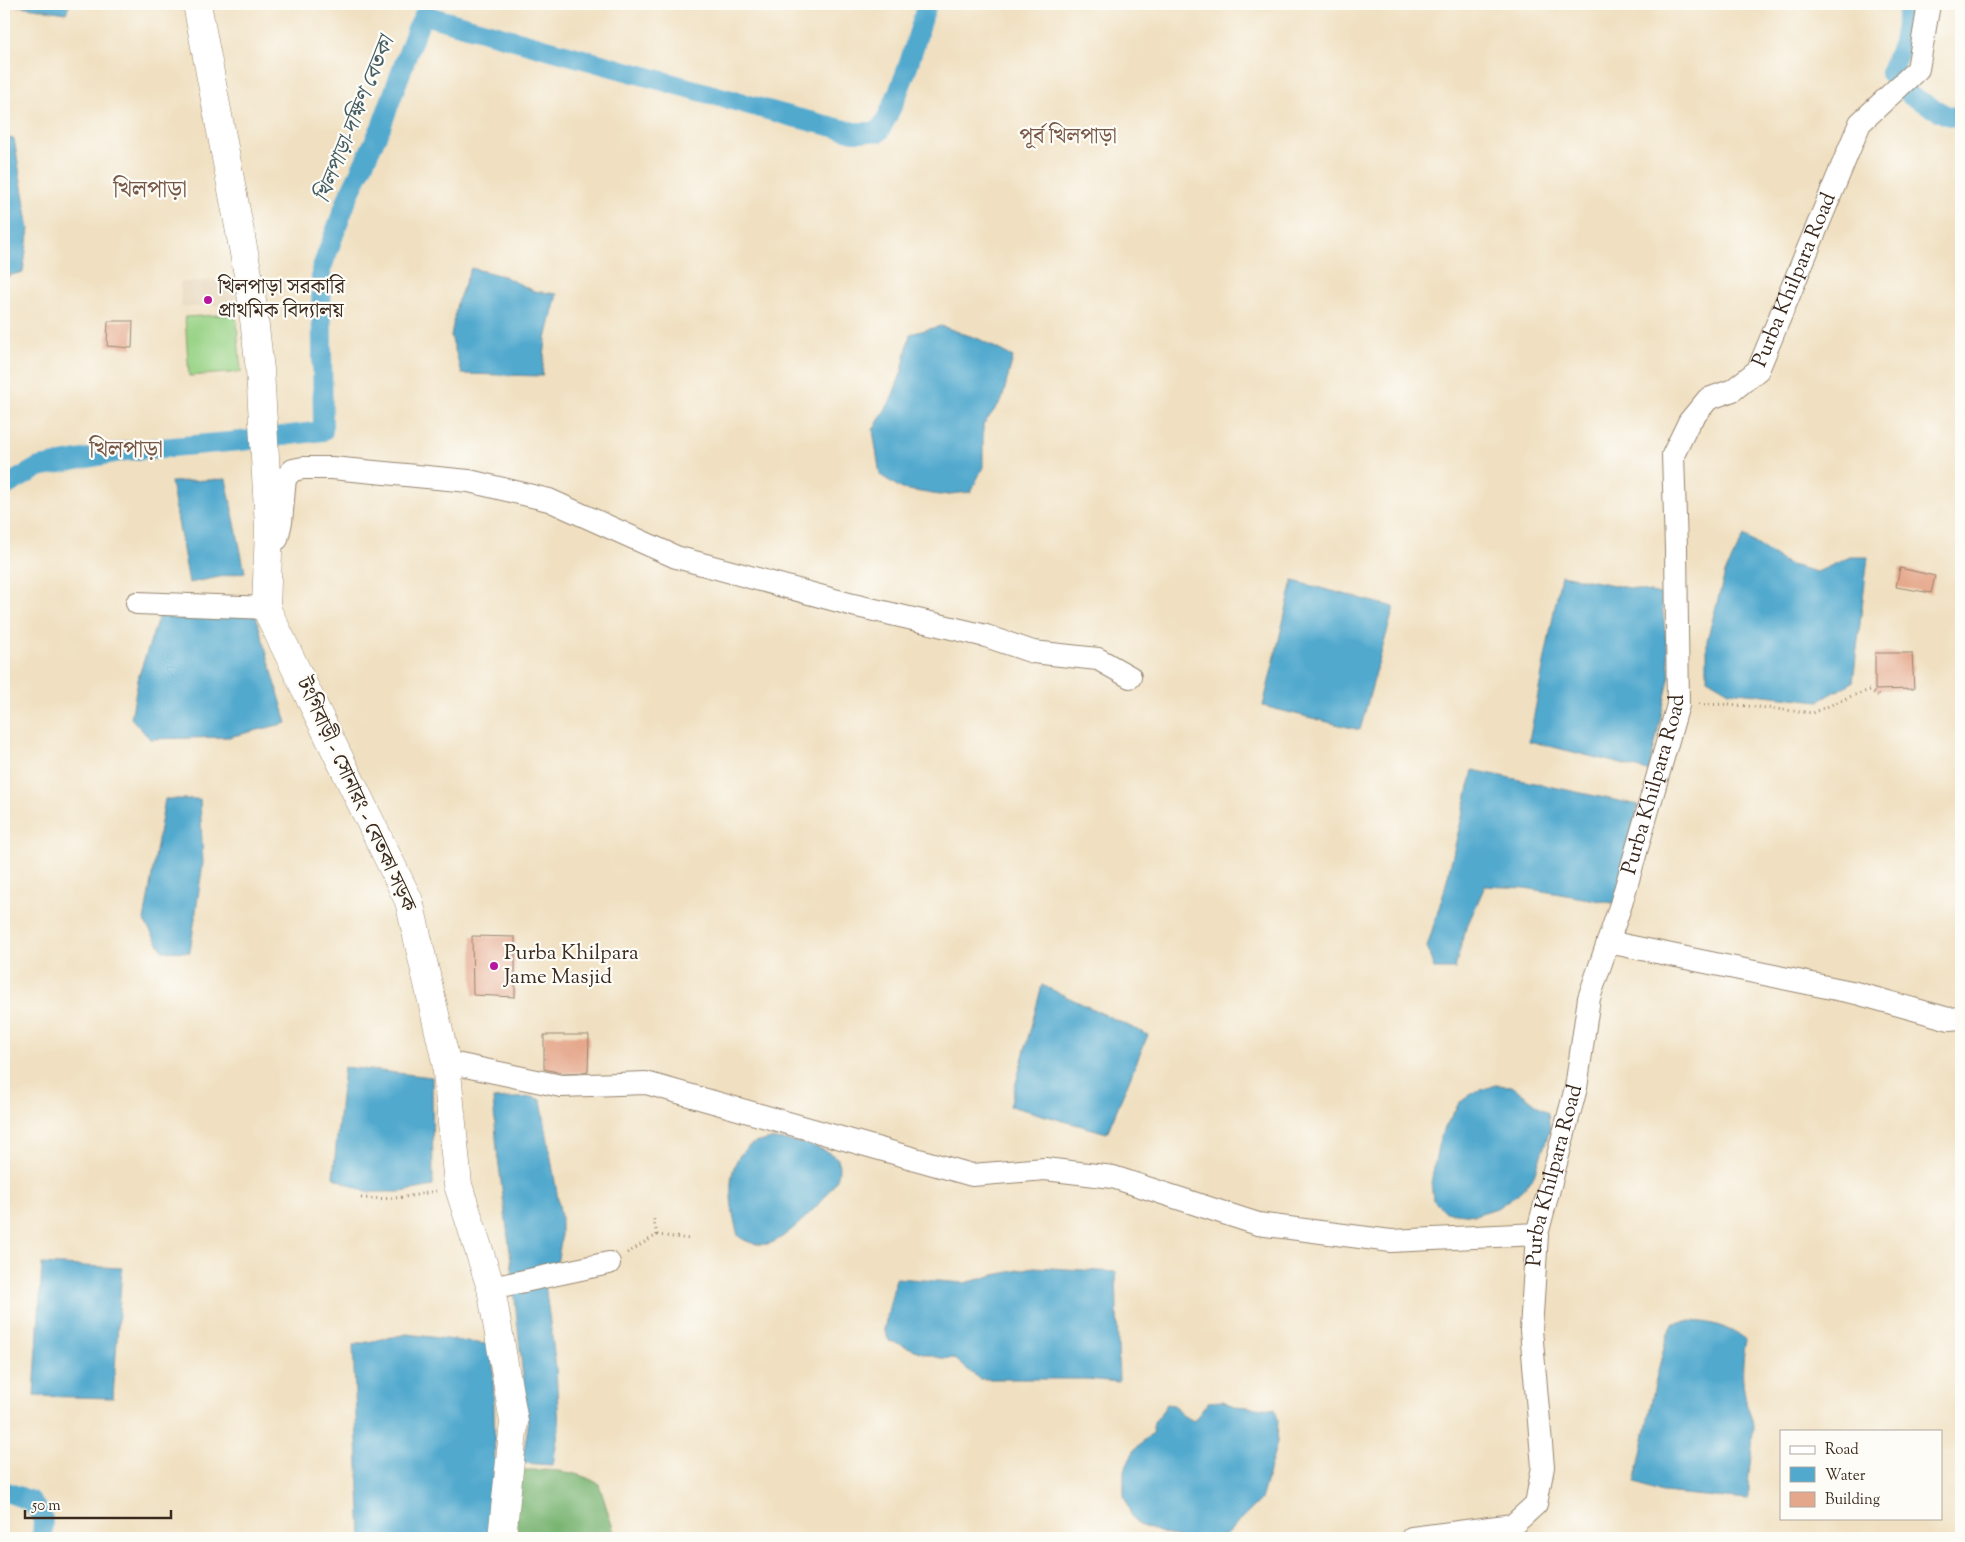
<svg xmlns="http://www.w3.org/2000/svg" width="1965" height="1542" font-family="'Sorts Mill Goudy','Noto Serif Bengali',serif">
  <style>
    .built { fill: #e3d1b4 }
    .green { fill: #99d386; stroke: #6a7e52 }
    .forest { fill: #7ab573; stroke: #5a7048 }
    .water { fill: #51a9ce; stroke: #466a76 }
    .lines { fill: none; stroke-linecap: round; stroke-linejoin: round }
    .canal { stroke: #51a9ce; stroke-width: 20 }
    .building { fill: #e5a78b }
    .street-casing { stroke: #968570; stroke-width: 24 }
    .secondary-casing { stroke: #968570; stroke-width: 29 }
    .path { stroke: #968570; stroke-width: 3; stroke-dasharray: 1 4; stroke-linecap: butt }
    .street { stroke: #fff; stroke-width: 22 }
    .secondary { stroke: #fff; stroke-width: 28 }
    .poi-dot { fill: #b5179e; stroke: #fdfcf7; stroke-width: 2 }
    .labels { text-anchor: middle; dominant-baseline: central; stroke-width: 4.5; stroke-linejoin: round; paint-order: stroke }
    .street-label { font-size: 21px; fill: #3b2a1e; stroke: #fdfcf7 }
    .poi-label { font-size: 21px; fill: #3b2a1e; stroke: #fdfcf7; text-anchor: start }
    .water-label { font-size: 22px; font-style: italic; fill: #445d64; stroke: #fdfcf7 }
    .neighbourhood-label { font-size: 22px; fill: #765644; stroke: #fdfcf7 }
    .quarter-label { font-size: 24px; fill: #765644; stroke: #fdfcf7 }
  </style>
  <rect width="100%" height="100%" fill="#fdfcf7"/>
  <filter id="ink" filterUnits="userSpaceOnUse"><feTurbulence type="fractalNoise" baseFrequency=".02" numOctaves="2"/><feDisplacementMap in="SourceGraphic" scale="10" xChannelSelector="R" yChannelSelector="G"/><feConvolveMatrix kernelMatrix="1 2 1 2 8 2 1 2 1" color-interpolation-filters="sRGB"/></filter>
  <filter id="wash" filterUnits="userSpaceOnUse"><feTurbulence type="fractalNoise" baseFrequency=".0096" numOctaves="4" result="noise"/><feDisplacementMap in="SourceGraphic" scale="20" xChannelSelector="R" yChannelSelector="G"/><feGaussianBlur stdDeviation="1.12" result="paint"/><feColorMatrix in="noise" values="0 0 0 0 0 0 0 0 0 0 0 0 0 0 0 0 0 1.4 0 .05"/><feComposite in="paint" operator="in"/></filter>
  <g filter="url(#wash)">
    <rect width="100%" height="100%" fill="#f0e0c1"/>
    <path class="built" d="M235 280 237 305 181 307 180 282Z"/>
    <path class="green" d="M236 314 241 372 189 376 185 317Z"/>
    <path class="forest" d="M520 1470C549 1470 574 1469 599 1484L616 1538H511Z"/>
    <path class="water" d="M7 4H70L66 13Z
      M4 137 14 139 29 229 23 272 4 277Z
      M471 268 503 276 534 291 557 294 546 339 542 376 462 374 451 336 457 303Z
      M941 326 979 339 1013 357 1002 400 983 425V467L971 492 939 495 902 489 880 475 873 430 891 400 902 371 910 334Z
      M226 479 245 572 189 583 171 482Z
      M1744 536 1787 564 1817 572 1850 557H1868L1853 682 1819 701 1729 691 1707 678V640L1725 573Z
      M1561 575 1661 594 1670 675 1649 771 1529 741Z
      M1293 581 1394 607 1360 730 1263 706Z
      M161 610 256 616 287 723 229 737 150 739 131 718 139 675Z
      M1473 770 1638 805 1618 904 1525 888 1485 886 1464 933 1455 969H1434L1427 947 1445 888Z
      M165 799H200L203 863 190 952 163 951 144 921Z
      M1042 985 1148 1035 1107 1133 1010 1106Z
      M344 1067 432 1077 433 1186 401 1192H366L333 1177Z
      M1495 1085 1512 1086 1548 1113 1550 1130 1534 1175 1523 1190 1497 1208 1475 1215 1445 1212 1433 1200 1431 1183 1440 1137 1448 1122 1459 1103 1473 1093Z
      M533 1097 541 1100 561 1217V1241L557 1264 513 1276 497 1150 493 1099Z
      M771 1139C793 1141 820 1144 838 1159 839 1167 840 1173 836 1181 828 1197 785 1241 768 1244 755 1245 748 1243 738 1236 731 1209 722 1166 749 1146 754 1142 764 1141 771 1139Z
      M42 1264 122 1268 113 1398 34 1396Z
      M1034 1267 1116 1272 1119 1382 1085 1379H979L954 1358C932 1361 911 1346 889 1341L884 1329 896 1278 965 1283 994 1275Z
      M545 1284 556 1368 559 1427 553 1465 522 1463 528 1426 514 1290Z
      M1686 1321C1709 1321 1727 1326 1746 1340 1742 1362 1741 1379 1746 1401 1748 1410 1753 1418 1753 1427 1753 1451 1747 1475 1748 1500L1662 1492 1635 1483 1657 1374 1668 1333 1674 1323Z
      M407 1334 493 1345 495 1468 488 1538H361L353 1345Z
      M1222 1401 1234 1406 1275 1409 1278 1420 1277 1442 1261 1500 1226 1535 1212 1538H1178L1138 1525 1130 1512 1124 1495V1471L1135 1449 1152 1433 1154 1423 1167 1404 1174 1405 1182 1415 1194 1421 1208 1402Z"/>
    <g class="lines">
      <path class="canal" d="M1909 4 1903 43 1890 73 1911 96 1946 115 1961 118
        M4 487 39 467 126 451 241 441 323 431 321 270 348 197 381 127 416 31 424 15 793 117 854 132H879C902 92 914 48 927 4
        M4 1491 31 1501 43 1519 42 1538"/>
    </g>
    <g id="blocks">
      <path class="building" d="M108 321H133L132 348 107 346Z
        M1900 568 1935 576 1931 593 1896 587Z
        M1875 653H1912L1914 689 1875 690Z
        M472 936 515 937V997L473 995Z
        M544 1035H589L588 1072 562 1073 544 1069Z"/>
    </g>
  </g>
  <g filter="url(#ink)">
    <use href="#blocks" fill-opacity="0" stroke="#968570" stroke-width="1"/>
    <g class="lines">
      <defs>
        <g id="street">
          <path d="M277 539 281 522 285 478 293 470 303 468H332L469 481 549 500 676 557 853 605 986 636 1033 652 1098 659 1130 677"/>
          <path d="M137 603 266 608"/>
          <path d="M1608 942 1856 993 1949 1019 1961 1018"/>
          <path d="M446 1062 561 1086 646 1083 972 1175 1045 1169 1113 1177 1258 1224 1391 1241 1537 1234"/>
          <path d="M491 1288 609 1263"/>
          <path id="s1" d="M1412 1538 1513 1525 1536 1504 1543 1467 1531 1330 1537 1234 1576 1088 1589 998 1621 904 1678 705 1676 548 1673 455 1689 422 1708 399 1733 390 1758 370 1860 123 1918 69 1929 4"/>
        </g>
        <path id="secondary" d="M197 4 250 285 260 370 269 527 266 608 409 901 446 1062 458 1185 491 1288 514 1422 502 1538"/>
      </defs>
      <use href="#street" class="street-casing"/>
      <use href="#secondary" class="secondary-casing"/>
      <path class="path" d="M1699 705 1729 704 1813 713 1849 697 1870 690 1879 696
        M361 1198C389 1200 409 1197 436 1191
        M657 1235 690 1239
        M627 1253 657 1235 653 1216"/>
      <use href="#street" class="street"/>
      <use href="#secondary" class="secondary"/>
    </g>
  </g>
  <g class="poi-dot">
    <circle cx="208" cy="300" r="5"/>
    <circle cx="494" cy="966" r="5"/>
  </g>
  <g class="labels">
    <g class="street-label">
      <text stroke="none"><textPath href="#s1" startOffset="1425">Purba Khilpara Road</textPath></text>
      <text stroke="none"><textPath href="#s1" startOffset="870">Purba Khilpara Road</textPath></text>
      <text transform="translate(355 795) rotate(65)">টংগিবাড়ী - সোনারং - বেতকা সড়ক</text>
      <text stroke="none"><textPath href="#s1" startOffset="465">Purba Khilpara Road</textPath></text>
    </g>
    <g class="poi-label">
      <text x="218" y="288">খিলপাড়া সরকারি<tspan x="218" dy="24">প্রাথমিক বিদ্যালয়</tspan></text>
      <text x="504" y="954">Purba Khilpara<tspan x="504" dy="24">Jame Masjid</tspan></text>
    </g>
    <g class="water-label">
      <text transform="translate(356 120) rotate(-68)">খিলপাড়া-দক্ষিণ বেতকা</text>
    </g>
    <g class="neighbourhood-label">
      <text x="1068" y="138">পূর্ব খিলপাড়া</text>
    </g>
    <g class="quarter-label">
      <text x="150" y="191">খিলপাড়া</text>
      <text x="126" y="451">খিলপাড়া</text>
    </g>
  </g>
  <rect width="1965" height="1542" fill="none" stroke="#fdfcf7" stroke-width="20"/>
  <rect x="1780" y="1430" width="162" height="90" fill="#fdfcf7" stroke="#afa8a0"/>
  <rect x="1790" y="1446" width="25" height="8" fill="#ffffff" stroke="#afa8a0"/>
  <text x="1825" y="1454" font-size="15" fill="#3b2a1e">Road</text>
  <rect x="1790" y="1467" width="25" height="15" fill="#51a9ce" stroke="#afa8a0"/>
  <text x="1825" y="1480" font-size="15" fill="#3b2a1e">Water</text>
  <rect x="1790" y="1492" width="25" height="15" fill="#e5a78b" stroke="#afa8a0"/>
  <text x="1825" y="1504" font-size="15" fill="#3b2a1e">Building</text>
  <path d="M25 1510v8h146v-8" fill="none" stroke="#3b2a1e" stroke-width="2.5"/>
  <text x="32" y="1510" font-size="15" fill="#3b2a1e" stroke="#fdfcf7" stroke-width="4" paint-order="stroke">50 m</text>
</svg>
